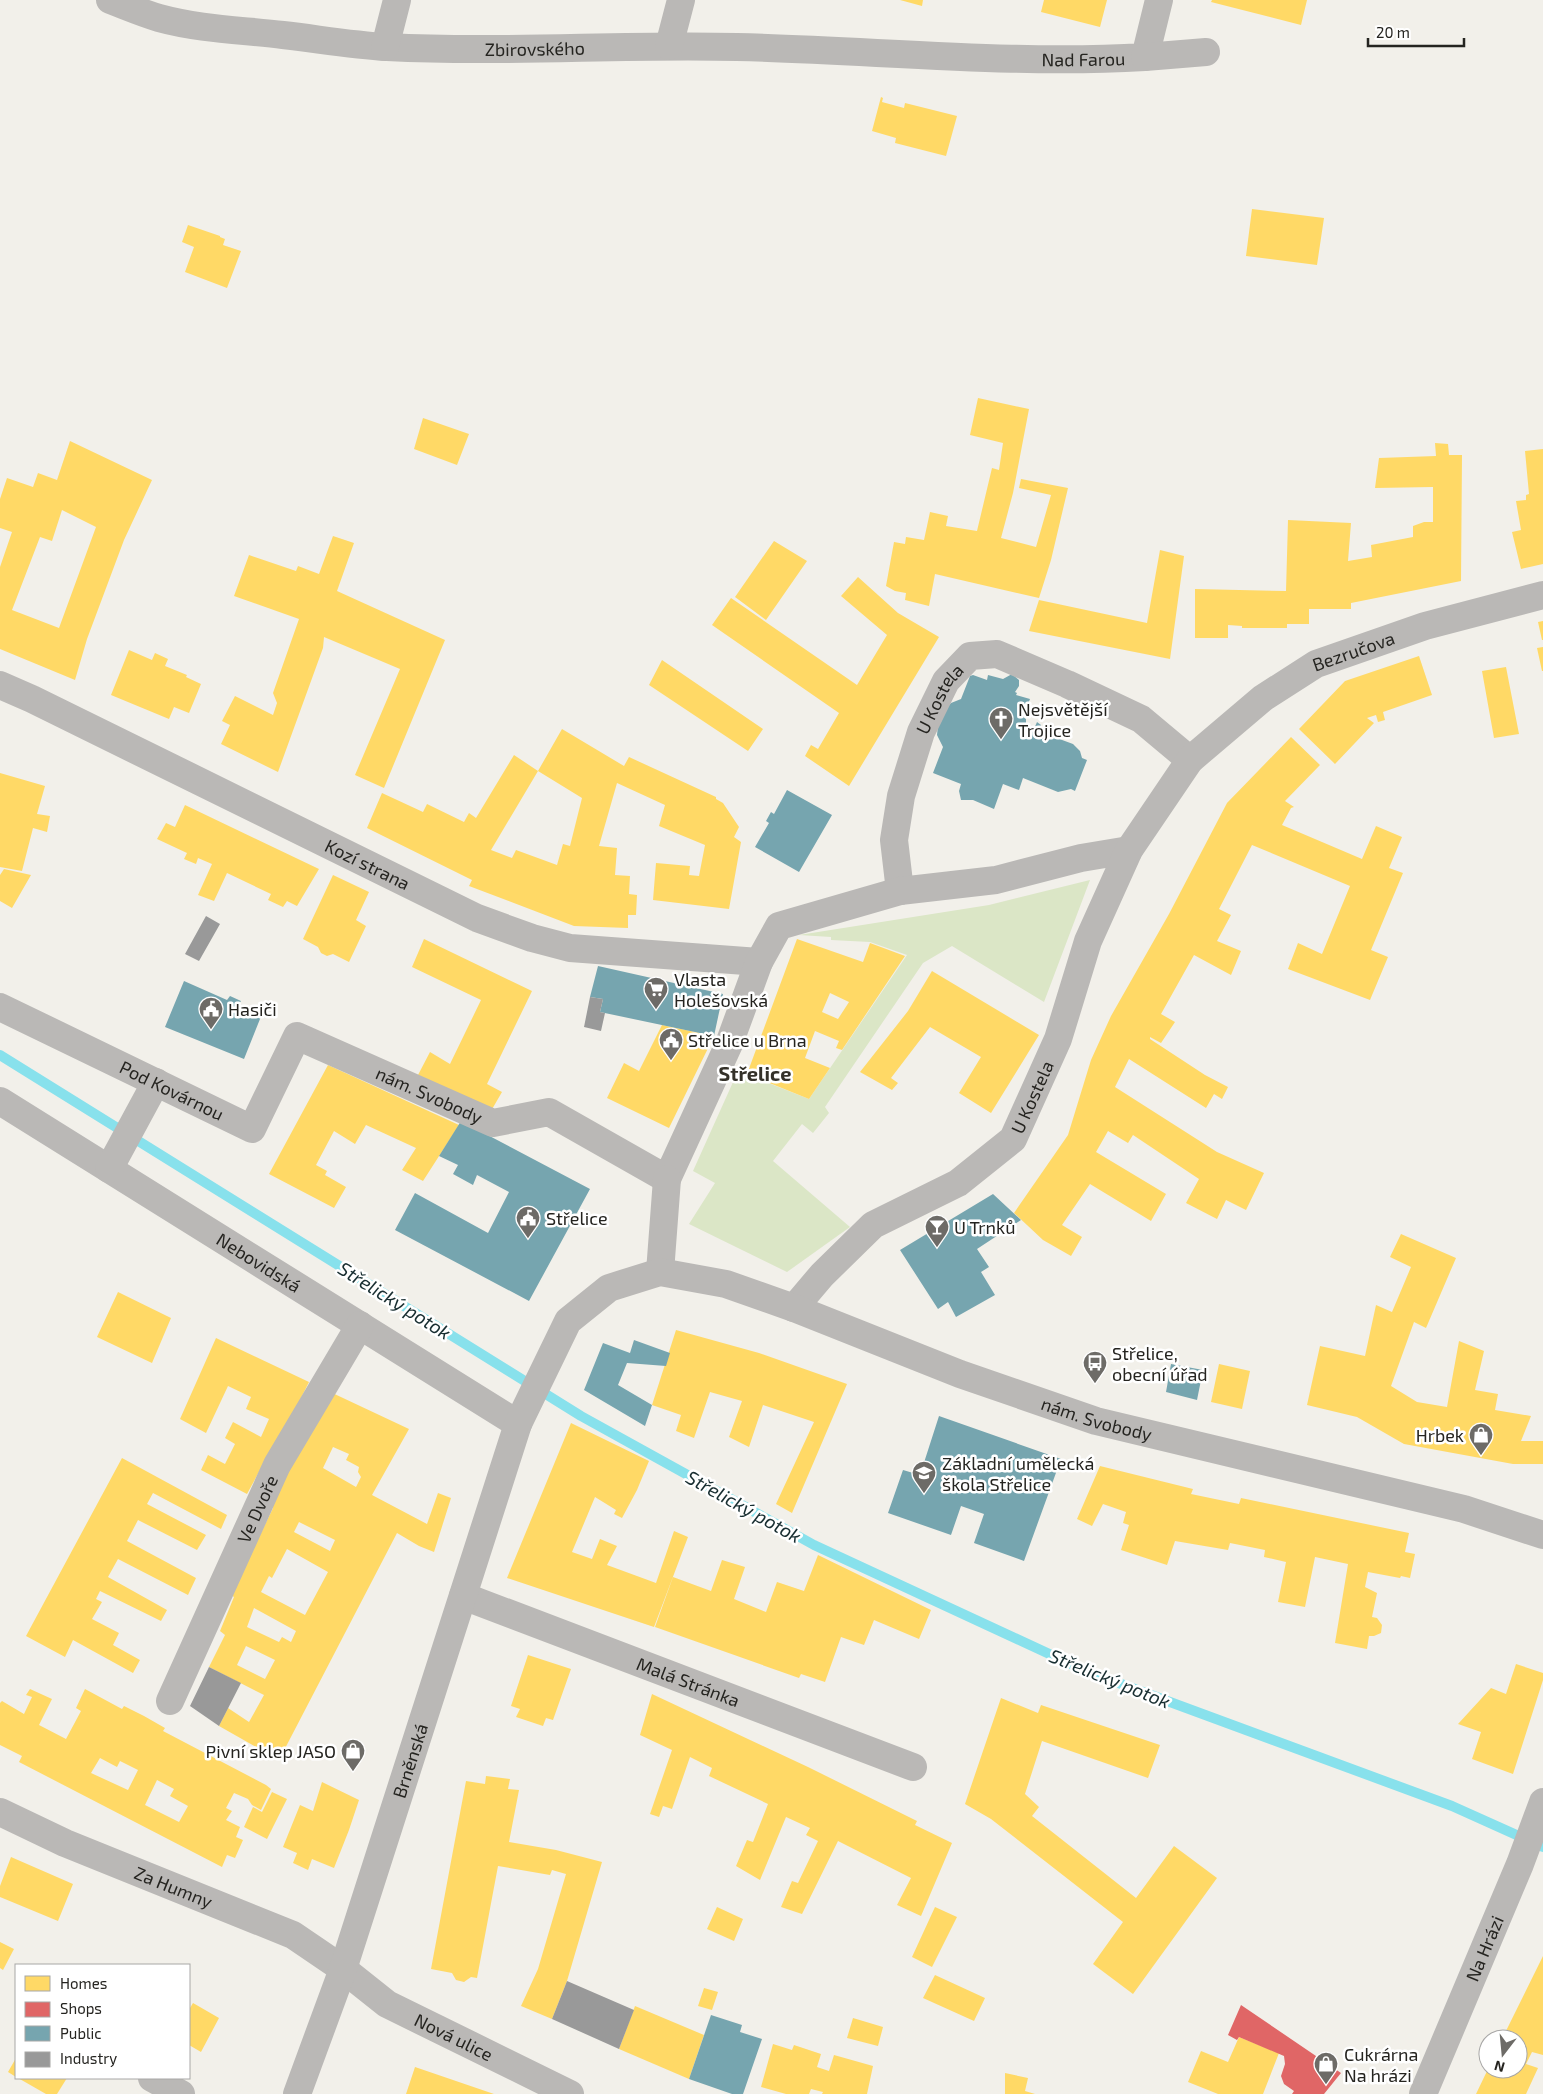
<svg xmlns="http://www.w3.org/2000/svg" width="1543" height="2094" font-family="'Exo 2',sans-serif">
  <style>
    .green { fill: #dbe6c6 }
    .homes { fill: #ffd966; fill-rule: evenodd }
    .shops { fill: #e06666 }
    .public { fill: #76a5af }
    .industry { fill: #999 }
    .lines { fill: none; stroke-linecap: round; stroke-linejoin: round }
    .stream { stroke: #88e1ec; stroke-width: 10 }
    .minor { stroke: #bab8b6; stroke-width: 28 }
    .labels { text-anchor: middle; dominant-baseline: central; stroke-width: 5; stroke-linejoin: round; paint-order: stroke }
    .street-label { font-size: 18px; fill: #252420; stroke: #fff }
    .poi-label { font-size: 18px; fill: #252420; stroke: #fff; text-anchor: start }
    .water-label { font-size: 19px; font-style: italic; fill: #182e31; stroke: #fff }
    .quarter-label { font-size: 20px; font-weight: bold; fill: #343129; stroke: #fff }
  </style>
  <rect width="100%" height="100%" fill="#f2f0ea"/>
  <path class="green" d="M1090 880 1044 1002 952 946 923 963 825 1107 829 1113 813 1133 802 1124 773 1161 850 1227 787 1272 689 1224 715 1183 693 1171 738 1071 809 1099 907 955 870 942 831 940V937L799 935 989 905Z"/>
  <path class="homes" d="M900 0H923L922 6Z
    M1044 0H1107L1100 27 1041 12Z
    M1212 0H1307L1301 25 1211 2Z
    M881 97 883 98 882 102 904 108 905 103 957 116 946 156 895 143 896 138 872 131Z
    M1252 209 1324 218 1317 265 1246 256Z
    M188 225 220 236V237L225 239 223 245 241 251 227 288 185 272 194 247 182 242Z
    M978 398 1029 409 1013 493 1001 538 1036 547 1051 495 1019 488 1021 479 1068 488 1051 560 1039 598 935 574 929 606 905 600 906 593 895 591 886 586 894 542 905 544 906 537 924 540 930 512 948 516 946 526 977 531 992 468 999 470 1003 443 970 435Z
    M423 418 469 434 457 465 414 449Z
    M70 441 152 480 124 540 87 639 75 680 0 649V567L12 532 0 528V499L7 478 33 487 38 473 57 480ZM62 510 96 527 59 628 12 610 40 537 52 541Z
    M1435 443 1448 444 1449 455H1462L1461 581 1351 603V609H1309V624H1287V628H1242V626L1228 625V638H1195V589L1286 591 1288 520 1351 523 1348 561 1372 557 1371 545 1413 537V526L1424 522H1433V487L1375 488 1379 458 1436 456Z
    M1543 449V564L1521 569 1512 532 1521 530 1516 501 1526 500V495L1529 494 1525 451Z
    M333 536 354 543 337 591 445 640 384 788 355 775 400 669 324 637 323 648 278 772 221 744 230 725 222 721 235 696 273 715 277 703 273 693 299 619 234 596 249 555 296 571 298 566 319 574Z
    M774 541 807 561 766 620 735 597Z
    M1160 550 1184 556 1170 659 1029 631 1039 600 1147 623Z
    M858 577 898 613 939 637 849 786 805 756 811 745 818 749 839 713 712 625 731 598 857 685 887 635 841 596Z
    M1543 621V640H1542L1538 622Z
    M1543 647V671H1542L1537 648Z
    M129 650 152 660 155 653 168 659 165 666 187 675 186 677 201 684 189 713 174 707 169 719 111 695Z
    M1419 656 1432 695 1383 712 1385 720 1378 722 1376 715 1367 718 1374 723 1335 764 1299 729 1345 681Z
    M662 660 763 729 748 751 649 685Z
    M1506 667 1519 734 1494 738 1482 671Z
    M562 729 624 766 629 757 716 797V799L723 803 739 827 734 837 741 842 729 909 653 900 656 863 690 866 689 875 699 876 705 845 659 826 665 805 617 783 599 846 617 848 615 875 630 876 629 894 637 895 636 915H628V928L574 926 469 886 472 880 367 828 382 793 423 812 427 804 464 822 469 813 476 818 514 755 538 771 491 850 512 858 516 850 557 865 563 844 570 846 582 798 538 771Z
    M1291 737 1320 765 1285 801 1294 807 1291 808 1282 825 1362 859 1376 826 1402 837 1389 868 1403 873 1371 950 1388 957 1370 1000 1288 969 1298 943 1322 954 1350 886 1252 845 1219 909 1231 915 1217 941 1241 951 1231 975 1194 955 1161 1014 1175 1022 1161 1043 1150 1037V1039L1205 1075 1228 1087 1222 1099 1214 1094 1206 1108 1129 1059 1115 1087 1217 1152 1264 1173 1246 1210 1226 1200 1217 1219 1186 1203 1199 1179 1133 1135 1128 1143 1108 1131 1096 1152 1166 1194 1151 1221 1090 1184 1062 1225 1082 1237 1071 1256 1043 1240 1014 1213 1068 1135 1091 1060 1111 1016 1169 914 1227 803Z
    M0 773 45 786 37 814 50 816 47 832 33 828 22 871 0 867Z
    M185 805 319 869 297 906 287 901 283 907 268 900 271 894 227 873 214 901 198 895 212 864 198 858 196 864 184 859 187 853 157 839 166 823 175 827Z
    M4 869 31 875 12 908 0 901V875Z
    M333 875 369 892 356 920 366 926 349 962 333 954 327 956 321 953 318 947 303 939Z
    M424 939 532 991 487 1084 502 1092 491 1111 418 1075 430 1052 450 1064 481 1000 412 967Z
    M797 939 863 962 870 943 905 956 842 1050 836 1048 839 1041 815 1031 805 1058 830 1068 809 1099 747 1074ZM830 993 849 1002 838 1019 822 1012Z
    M932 971 1039 1035 991 1113 959 1093 981 1057 930 1027 891 1078 898 1083 892 1090 860 1072 908 1011Z
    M662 1025 714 1036 669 1128 607 1098 624 1063 639 1071Z
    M328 1065 459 1125 423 1181 402 1170 416 1148 366 1125 355 1144 334 1131 316 1165 327 1171 325 1175 346 1187 334 1208 269 1174Z
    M1401 1234 1456 1258 1426 1328 1414 1322 1391 1386 1417 1402 1447 1407 1459 1341 1484 1351 1475 1390 1498 1394 1495 1410 1531 1416 1521 1441H1543V1464H1513L1404 1444 1357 1417 1307 1405 1320 1346 1365 1356 1376 1305 1392 1312 1411 1267 1390 1257Z
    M118 1292 171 1318 152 1363 97 1337Z
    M676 1330 759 1353 847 1384 792 1513 776 1504 814 1422 763 1405 749 1447 729 1437 742 1401 710 1392 694 1438 676 1431 681 1415 652 1405Z
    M216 1338 309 1382 277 1446 272 1448 247 1494 201 1470 208 1455 225 1464 235 1444 225 1438 233 1422 261 1437 269 1419 246 1409 251 1397 228 1386 206 1433 180 1419Z
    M1219 1364 1250 1371 1242 1409 1211 1402Z
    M326 1390 409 1429 372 1495 427 1524 438 1493 451 1498 434 1552 419 1546 397 1533 279 1760 219 1726 228 1708 249 1722 264 1695 209 1667 225 1635 220 1631 234 1597 231 1595 273 1508 266 1504ZM333 1447 349 1454 346 1460 359 1467 358 1472 361 1477 356 1487 323 1468ZM299 1522 335 1540 330 1551 294 1532ZM287 1549 328 1572 305 1615 261 1592 269 1576 272 1578ZM254 1608 296 1631 291 1642 282 1637 279 1642 247 1627ZM246 1646 275 1660 265 1679 237 1665Z
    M571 1423 649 1461 637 1490 622 1518 614 1514 616 1510 595 1497 572 1552 592 1559 600 1539 617 1546 607 1565 656 1583 674 1531 688 1537 654 1627 507 1578Z
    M122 1458 227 1515 221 1529 153 1493 147 1504 206 1535 197 1550 138 1520 127 1541 196 1578 188 1595 118 1559 108 1577 167 1610 161 1621 100 1591 96 1599 102 1602 92 1619 119 1633 113 1645 140 1660 133 1673 73 1640 65 1657 26 1636Z
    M1100 1466 1193 1489 1191 1494 1239 1504 1241 1498 1409 1533 1405 1552 1415 1554 1410 1578 1401 1576 1400 1578 1368 1572 1365 1587 1377 1593 1372 1617 1377 1618 1382 1625 1381 1633 1374 1636H1369L1367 1649 1335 1643 1348 1564 1315 1557 1305 1607 1278 1602 1286 1562 1264 1557 1265 1550 1230 1543 1228 1550 1175 1541 1167 1565 1121 1550 1129 1525 1123 1523 1126 1512 1103 1504 1092 1526 1077 1519Z
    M818 1555 931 1610 919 1639 874 1620 864 1645 841 1637 825 1682 801 1674 799 1678 655 1627 673 1577 711 1591 722 1560 745 1567 734 1599 766 1612 777 1582 804 1591Z
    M528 1655 571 1669 553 1720 546 1718 543 1726 516 1717 520 1709 511 1706Z
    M1516 1664 1543 1673V1680L1513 1774 1472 1759 1481 1732 1458 1724 1491 1688 1506 1694Z
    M30 1689 52 1699 39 1725 66 1739 81 1711 76 1708 85 1689 122 1709 124 1706 144 1716 165 1728 163 1731 266 1785 271 1789 261 1810 252 1805 248 1799 234 1793 226 1808 232 1811 226 1820 240 1827 236 1837 243 1840 235 1858 227 1855 222 1867 19 1762 22 1756 0 1745V1703L2 1701 24 1714 32 1697 26 1695ZM100 1758 117 1767 120 1761 138 1770 128 1790 91 1773ZM157 1780 174 1789 170 1796 188 1806 179 1822 145 1805Z
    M652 1694 808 1767 917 1821 915 1825 952 1843 921 1916 897 1905 911 1878 838 1841 802 1914 781 1907 792 1881 798 1883 818 1841 806 1835 810 1828 786 1817 760 1880 736 1866 747 1840 753 1842 768 1804 709 1776 712 1768 690 1757 672 1809 663 1806 659 1817 650 1814 672 1750 640 1735Z
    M1001 1698 1038 1713 1041 1705 1160 1745 1148 1778 1042 1741 1025 1794 1039 1807 1032 1816 1136 1898 1174 1846 1217 1878 1133 1994 1093 1964 1123 1922 991 1819 965 1804Z
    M486 1776 510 1779 508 1789 519 1790 509 1842 556 1850 602 1862 567 1981 552 2019 521 2006 538 1969 566 1874 552 1870 550 1875 498 1866 477 1978 471 1977 464 1982 456 1980 452 1973 431 1969 466 1781 485 1784Z
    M322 1782 359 1800 349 1830 334 1868 312 1859 308 1870 293 1863 297 1853 283 1847 300 1805 313 1811Z
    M272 1792 287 1799 267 1839 244 1827 253 1807 262 1812Z
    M11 1857 73 1884 58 1921 0 1897V1886Z
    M717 1907 743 1919 734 1941 707 1929Z
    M935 1907 957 1917 932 1967 912 1957Z
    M0 1942 14 1949 3 1970 0 1968Z
    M1543 1956V2055L1532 2052 1526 2064 1538 2068 1526 2094H1476L1488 2069H1518V2039H1502Z
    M935 1975 985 1998 974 2021 923 1998Z
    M704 1988 718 1992 712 2010 698 2006Z
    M193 2003 219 2018 201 2052 189 2045V2007L190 2008Z
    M635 2006 704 2035 689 2079 619 2049Z
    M853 2018 883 2027 878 2046 847 2038Z
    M1239 2037 1279 2053 1263 2094H1218L1188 2082 1201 2051 1228 2062Z
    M773 2044 792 2050 794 2045 821 2054 817 2067 829 2071 834 2055 873 2066 867 2094H822L823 2092 811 2089 809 2094H786L761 2087Z
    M16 2058V2077L8 2072Z
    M415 2067 494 2094H406Z
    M1005 2073 1028 2078 1025 2091 1035 2094H1005Z
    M18 2078H67L57 2094H46Z"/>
  <path class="shops" d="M1241 2005 1341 2073 1324 2094H1292L1294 2091 1284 2084 1281 2076 1285 2064 1284 2056 1239 2037 1237 2040 1228 2035Z"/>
  <path class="public" d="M1012 674 1019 680V686L1015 692 1017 693 1016 695 1030 699 1023 717 1026 719V726L1034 729 1037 722 1041 725 1038 731 1048 735 1051 729 1056 730 1054 737 1073 744 1080 751 1082 758 1087 760 1075 791 1071 789 1058 792 1023 778 1019 790 1003 784 994 809 973 800H961L959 791 961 784 933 773 943 747 937 735 939 717 951 703 961 699 970 676 973 675 987 680 988 675 1003 679Z
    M787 790 832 815 799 872 755 847 769 823 766 821 771 812 774 814Z
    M598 966 723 994 714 1036 600 1012 603 999 590 997Z
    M184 981 227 1000 230 996 241 1001 239 1004 262 1014 244 1059 165 1027Z
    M461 1121 590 1189 529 1301 395 1230 415 1193 488 1233 509 1192 477 1175 473 1185 453 1174 458 1165 439 1156Z
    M993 1194 1021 1220 977 1249 989 1267 981 1272 995 1295 956 1317 948 1302 938 1309 900 1250Z
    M634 1340 670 1353 666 1366 627 1363 618 1385 652 1405 645 1426 584 1390 603 1343 630 1353Z
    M1171 1364 1203 1370 1197 1400 1166 1392Z
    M939 1416 1061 1459 1024 1561 974 1543 984 1514 961 1506 951 1535 888 1513 903 1470 920 1475Z
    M711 2015 742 2025 740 2032 762 2039 743 2094H732L689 2079Z"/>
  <path class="industry" d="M206 916 220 924 199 961 185 954Z
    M590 997 603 999 600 1012 605 1013 601 1031 584 1027Z
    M209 1667 241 1683 219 1726 190 1706Z
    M567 1981 634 2010 619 2049 552 2019Z"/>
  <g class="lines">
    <path class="stream" d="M0 1055 581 1416 814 1545 1086 1671 1452 1806 1543 1847"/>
    <g class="minor">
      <path id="s1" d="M110 0C126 6 142 13 159 18 199 29 242 30 283 35 318 39 352 45 387 47 504 53 620 44 737 47 873 50 1009 65 1145 57L1159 0"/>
      <path d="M669 46 681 0"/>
      <path d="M385 47 397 0"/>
      <path d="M1145 57 1206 52"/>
      <path id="s2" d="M0 685 32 699 477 918 532 938 570 948 759 962"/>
      <path id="s3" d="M900 891 894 840 901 796 921 732 946 681 970 656 997 654 1067 684 1141 719 1190 760"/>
      <path id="s4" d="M0 1007 252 1129 297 1036 493 1123 549 1112 667 1179 729 1044 759 962 779 926 900 891 996 880 1081 858 1129 850"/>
      <path id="s5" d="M0 1101 518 1424"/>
      <path d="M109 1169 156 1082"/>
      <path d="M660 1272 667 1179"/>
      <path id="s6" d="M794 1308 822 1275 873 1225 958 1183 1013 1139 1058 1039 1088 941 1129 850 1190 760 1263 698 1316 664 1425 626 1543 595"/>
      <path id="s7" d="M463 1596 913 1767"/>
      <path id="s8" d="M170 1701 277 1465 360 1325"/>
      <path id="s9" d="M0 1812 65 1843 293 1935 343 1969 387 2004 570 2094"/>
      <path d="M152 2078 181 2094"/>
      <path id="s10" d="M297 2094 343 1969 518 1424 568 1321 609 1288 660 1272 726 1284 794 1308 960 1374 1096 1421 1464 1509 1543 1535"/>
      <path id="s11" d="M1423 2094 1520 1864 1543 1802"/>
    </g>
  </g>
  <defs>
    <symbol id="church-pin" viewBox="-11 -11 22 30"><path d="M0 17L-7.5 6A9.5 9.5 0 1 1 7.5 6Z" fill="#6d6b67" stroke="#fff"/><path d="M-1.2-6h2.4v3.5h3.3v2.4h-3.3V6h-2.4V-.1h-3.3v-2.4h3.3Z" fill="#fff"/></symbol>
    <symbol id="supermarket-pin" viewBox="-11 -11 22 30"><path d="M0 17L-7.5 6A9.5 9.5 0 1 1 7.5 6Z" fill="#6d6b67" stroke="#fff"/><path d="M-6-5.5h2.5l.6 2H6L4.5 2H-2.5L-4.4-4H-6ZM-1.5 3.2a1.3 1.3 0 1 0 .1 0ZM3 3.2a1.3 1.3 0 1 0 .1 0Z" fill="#fff"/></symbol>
    <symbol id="civic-pin" viewBox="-11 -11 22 30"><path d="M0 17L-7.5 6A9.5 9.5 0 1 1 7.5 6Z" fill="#6d6b67" stroke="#fff"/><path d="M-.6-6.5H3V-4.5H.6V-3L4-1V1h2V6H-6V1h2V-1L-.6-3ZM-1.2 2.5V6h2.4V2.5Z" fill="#fff"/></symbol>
    <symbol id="bar-pin" viewBox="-11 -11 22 30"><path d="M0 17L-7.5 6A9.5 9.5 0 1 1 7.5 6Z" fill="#6d6b67" stroke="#fff"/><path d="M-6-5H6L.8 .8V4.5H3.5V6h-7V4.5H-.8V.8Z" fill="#fff"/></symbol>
    <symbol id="bus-pin" viewBox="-11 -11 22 30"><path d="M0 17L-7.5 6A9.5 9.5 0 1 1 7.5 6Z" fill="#6d6b67" stroke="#fff"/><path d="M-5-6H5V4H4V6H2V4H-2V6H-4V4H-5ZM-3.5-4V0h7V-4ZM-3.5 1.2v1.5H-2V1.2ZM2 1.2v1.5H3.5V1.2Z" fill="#fff"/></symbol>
    <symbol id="shop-pin" viewBox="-11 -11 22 30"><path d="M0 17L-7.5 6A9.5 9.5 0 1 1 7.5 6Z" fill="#6d6b67" stroke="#fff"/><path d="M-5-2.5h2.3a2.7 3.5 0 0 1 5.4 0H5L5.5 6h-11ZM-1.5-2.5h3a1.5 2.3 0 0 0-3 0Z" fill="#fff"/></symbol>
    <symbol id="school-pin" viewBox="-11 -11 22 30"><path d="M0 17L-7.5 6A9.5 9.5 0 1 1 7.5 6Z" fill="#6d6b67" stroke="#fff"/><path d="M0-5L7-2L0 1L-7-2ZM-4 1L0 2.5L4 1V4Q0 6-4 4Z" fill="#fff"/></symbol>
  </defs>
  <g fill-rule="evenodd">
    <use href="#church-pin" x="987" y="705" width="28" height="38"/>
    <use href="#supermarket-pin" x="642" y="975" width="28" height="38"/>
    <use href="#civic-pin" x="197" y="995" width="28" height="38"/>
    <use href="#civic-pin" x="657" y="1026" width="28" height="38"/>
    <use href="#civic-pin" x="514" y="1204" width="28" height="38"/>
    <use href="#bar-pin" x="923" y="1213" width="28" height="38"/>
    <use href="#bus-pin" x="1081" y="1349" width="28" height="38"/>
    <use href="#shop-pin" x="1467" y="1421" width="28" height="38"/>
    <use href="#school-pin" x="910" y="1459" width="28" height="38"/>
    <use href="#shop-pin" x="339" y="1737" width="28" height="38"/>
    <use href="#shop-pin" x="1312" y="2050" width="28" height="38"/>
  </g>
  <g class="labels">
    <g class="street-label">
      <text stroke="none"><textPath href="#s1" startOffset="430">Zbirovského</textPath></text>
      <text stroke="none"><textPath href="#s1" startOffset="979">Nad Farou</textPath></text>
      <text stroke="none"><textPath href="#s6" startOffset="899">Bezručova</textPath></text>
      <text stroke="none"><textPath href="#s3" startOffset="201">U Kostela</textPath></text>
      <text stroke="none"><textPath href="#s2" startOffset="409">Kozí strana</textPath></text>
      <text stroke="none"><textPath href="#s4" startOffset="191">Pod Kovárnou</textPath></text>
      <text stroke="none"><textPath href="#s4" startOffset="528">nám. Svobody</textPath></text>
      <text stroke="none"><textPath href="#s6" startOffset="326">U Kostela</textPath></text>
      <text stroke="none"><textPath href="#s5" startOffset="305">Nebovidská</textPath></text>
      <text stroke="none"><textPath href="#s10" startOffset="1388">nám. Svobody</textPath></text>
      <text stroke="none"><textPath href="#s8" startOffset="211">Ve Dvoře</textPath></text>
      <text stroke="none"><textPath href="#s7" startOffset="241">Malá Stránka</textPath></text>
      <text stroke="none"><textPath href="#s10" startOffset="352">Brněnská</textPath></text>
      <text stroke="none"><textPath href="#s9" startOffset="189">Za Humny</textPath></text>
      <text stroke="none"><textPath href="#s11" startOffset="158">Na Hrázi</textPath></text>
      <text stroke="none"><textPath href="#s9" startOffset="509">Nová ulice</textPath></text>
    </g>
    <g class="poi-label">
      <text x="1018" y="709">Nejsvětější<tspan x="1018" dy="21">Trojice</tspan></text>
      <text x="674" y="979">Vlasta<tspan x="674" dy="21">Holešovská</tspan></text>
      <text x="228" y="1009">Hasiči</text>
      <text x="688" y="1040">Střelice u Brna</text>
      <text x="546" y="1218">Střelice</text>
      <text x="954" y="1227">U Trnků</text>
      <text x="1112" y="1353">Střelice,<tspan x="1112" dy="21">obecní úřad</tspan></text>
      <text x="1464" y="1435" text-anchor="end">Hrbek</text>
      <text x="942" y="1463">Základní umělecká<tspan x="942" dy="21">škola Střelice</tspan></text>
      <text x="336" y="1751" text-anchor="end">Pivní sklep JASO</text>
      <text x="1344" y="2054">Cukrárna<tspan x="1344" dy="21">Na hrázi</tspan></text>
    </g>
    <g class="water-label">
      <text transform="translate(395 1300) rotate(32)">Střelický potok</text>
      <text transform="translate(744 1506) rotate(29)">Střelický potok</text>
      <text transform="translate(1110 1678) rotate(22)">Střelický potok</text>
    </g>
    <g class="quarter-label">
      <text x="755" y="1073">Střelice</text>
    </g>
  </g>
  <rect x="15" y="1964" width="175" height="115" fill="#ffffff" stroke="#a8a7a6"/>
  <rect x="25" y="1976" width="25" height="15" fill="#ffd966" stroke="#a8a7a6"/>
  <text x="60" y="1989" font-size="15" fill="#252420">Homes</text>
  <rect x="25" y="2002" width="25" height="15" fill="#e06666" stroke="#a8a7a6"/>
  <text x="60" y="2014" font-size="15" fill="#252420">Shops</text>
  <rect x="25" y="2026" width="25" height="15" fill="#76a5af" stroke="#a8a7a6"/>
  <text x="60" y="2039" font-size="15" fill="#252420">Public</text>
  <rect x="25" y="2052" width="25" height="15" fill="#999999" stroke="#a8a7a6"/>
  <text x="60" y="2064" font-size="15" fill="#252420">Industry</text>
  <g transform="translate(1503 2054) rotate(196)"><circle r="24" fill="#ffffff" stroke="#a8a7a6"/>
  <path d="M0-4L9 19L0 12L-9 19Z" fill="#6d6b67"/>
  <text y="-8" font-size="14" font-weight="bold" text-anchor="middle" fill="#252420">N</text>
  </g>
  <path d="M1368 38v8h96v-8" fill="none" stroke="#252420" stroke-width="2.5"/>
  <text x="1376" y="38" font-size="15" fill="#252420" stroke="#ffffff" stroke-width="4" paint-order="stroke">20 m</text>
</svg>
